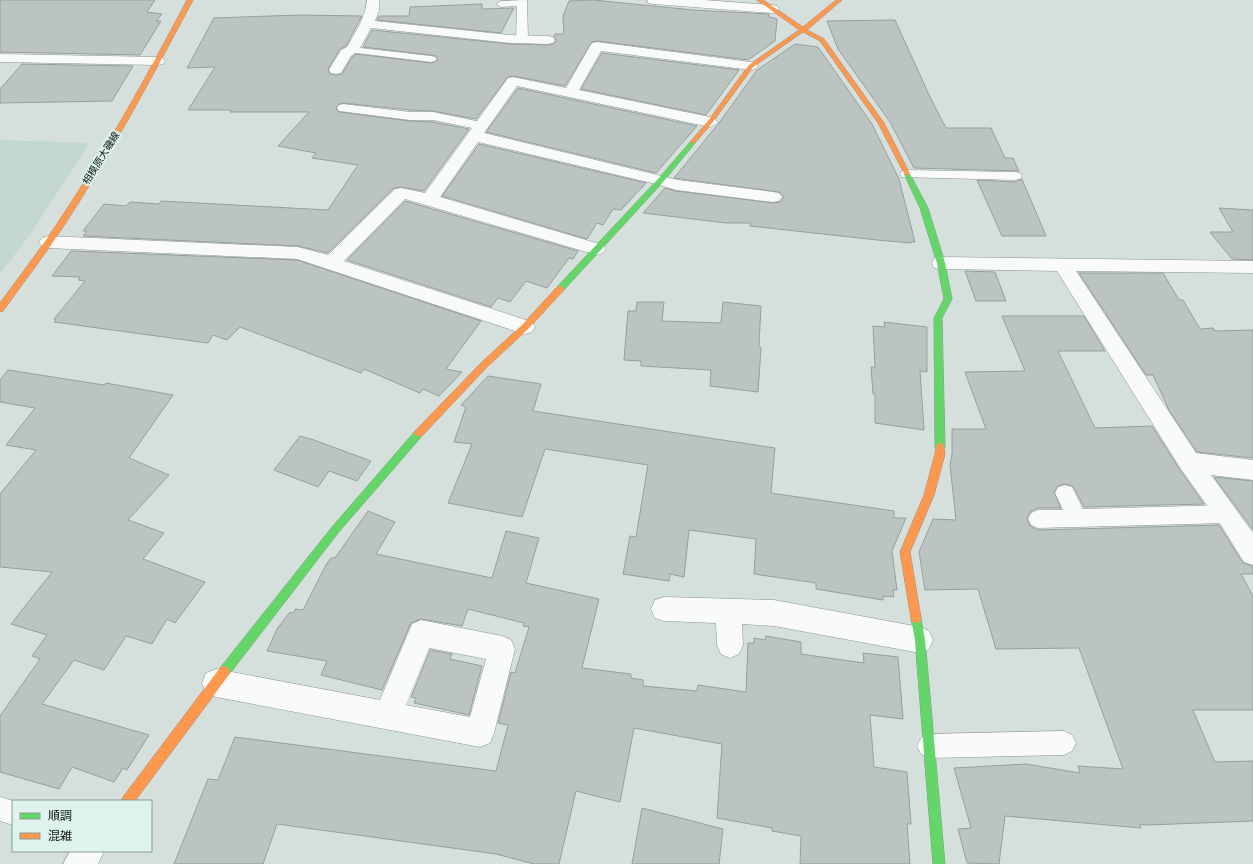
<svg xmlns="http://www.w3.org/2000/svg" width="1253" height="864" font-family="Poppins,'Noto Sans JP',sans-serif">
  <style>
    .built { fill: #c3d7d0 }
    .building { fill: #bbc4c1; stroke: #969f9c }
    .lines { fill: none; stroke-linecap: round; stroke-linejoin: round }
    .lane-casing { stroke: #8c9592; stroke-width: 1 }
    .street-casing { stroke: #8c9592; stroke-width: 1 }
    .fast-casing { stroke: #8c9592; stroke-width: 1 }
    .slow-casing { stroke: #8c9592; stroke-width: 1 }
    .lane { fill: #f9fafa; fill-rule: evenodd }
    .street { fill: #f9fafa; fill-rule: evenodd }
    .fast { fill: #63d668; fill-rule: evenodd }
    .slow { fill: #ff974d; fill-rule: evenodd }
    .labels { text-anchor: middle; dominant-baseline: central; stroke-width: 4; stroke-linejoin: round; paint-order: stroke }
    .far-street-label { font-size: 10px; fill: #0f1614; stroke: #ddf3eb }
  </style>
  <rect width="100%" height="100%" fill="#d5e0dc"/>
  <path class="built" d="M0 140 90 143 29 236 0 274Z"/>
  <path class="building" d="M0 0H155L147 12 162 14 156 21H161L140 55 0 52Z
    M593 0 693 10 769 14V17L777 19 775 41 748 60 597 41 592 42 565 86 513 76 508 77 476 119 433 111 410 110 343 103 339 104 336 109 339 112 410 121 433 122 469 129 424 191 401 187 394 188 328 253 298 246 83 236 87 231H83L104 204 126 206 130 202 159 204 161 201 328 210 358 165 312 158 316 153 278 146 309 112H230L231 110H188L215 67 187 68 214 18 298 15 362 16 346 46 340 49 328 69 330 74 336 75 342 74 352 57 356 54 431 63 438 60 436 56 431 55 363 47 372 30 510 44 548 45 553 44 556 41 554 36 555 34H564L563 16 569 1Z
    M482 4V9L514 8 501 33 377 20 379 16H409L410 7Z
    M895 20 930 97 946 128H991L1005 158H1013L1019 171 914 168 890 122 838 49 827 21Z
    M795 44 818 47 872 124 899 179 915 242H911V243L877 240 750 226V223H726L643 213 665 188 676 191 773 203 780 202 784 197 779 192 674 178 719 123 757 70Z
    M602 53 739 70 706 115 581 89Z
    M22 64 133 66 112 101 0 103V89Z
    M518 88 697 126 656 173 486 132Z
    M479 144 646 183 621 210 613 209 603 225 597 223 587 239 442 196Z
    M1022 179 1046 236H1002L977 180 1015 182Z
    M405 201 578 251 573 259 569 258 547 288 526 281 510 302 498 298 491 307 347 260Z
    M1219 208 1253 210V260L1232 259 1210 232H1233Z
    M71 251 297 260 481 321 446 369 462 372 439 396 423 389 420 393 364 369 361 373 240 327 227 340 213 335 208 343 54 322 56 320 54 319 85 281 78 280 80 277 52 276Z
    M965 271 995 272 1006 301H976Z
    M1079 273H1163L1179 300H1183L1200 329 1213 328 1215 331 1253 330V458L1197 452 1169 410 1153 375H1146Z
    M637 302H664L662 321 721 323 723 302 761 306 759 346 761 348 758 392 710 386 711 370 641 366V361L624 360 628 311H636Z
    M1002 316H1084L1105 351H1058L1095 428 1152 426 1180 470 1204 504 1084 507 1073 486 1065 484 1058 486 1054 492 1061 508H1038L1030 512 1027 518 1030 526 1038 530 1219 525 1243 563 1253 566V574H1241L1253 596V710H1193L1215 762 1253 761V821L1147 825 1140 824 1141 828 1005 816 999 864 967 863 958 829 971 828 954 768 1026 764 1080 773 1078 766 1123 769 1079 648 996 649 978 589 925 590 919 552 933 519 956 520 950 465 952 454V429H986L965 372 1025 371Z
    M884 322 927 327V372L920 371 924 430 875 423V394H873L871 367H875L873 326 885 327Z
    M8 370 104 385 106 383 173 395 129 458 169 475 128 520 164 533 143 559 205 582 175 623 167 619 152 644 126 636 104 670 74 660 42 704 149 735 127 770 123 768 114 782 72 767 59 789 0 772V716L40 659 32 656 47 635 11 624 52 572 0 567V494L36 450 6 445 35 408 0 402V380Z
    M488 376 541 384 533 411 775 448 771 493 894 511V518H906L892 551 897 590H893L894 597 883 596V600L816 589V583L754 574 756 539 689 530 684 577 670 574 669 581 623 574 630 536 636 537 648 465 545 449 522 517 448 503 472 444 454 442 466 407 461 405Z
    M300 436 314 440 371 461 357 481 329 471 318 487 274 470Z
    M1214 477 1253 481V530Z
    M368 511 395 522 376 554 492 578 506 531 539 538 526 583 599 599 582 668 631 674V678L643 680V686L697 691 698 685 746 692 748 643H754V638L765 640 766 636 801 642V654L864 663 863 653 898 657 903 719 870 715 874 767 907 772 911 824H907L910 864H800L801 836 772 831V828L717 818 722 744 634 728 620 802 576 791 559 864H534L496 854 277 824 263 864H174L208 779 218 780 235 737 496 771 508 725 498 723 511 672 515 673 529 627 523 626 524 623 468 609 462 626 421 619 411 623 382 690 321 675 327 661 267 651 277 629 290 612 294 613 295 609 303 610 327 563 331 558H335Z
    M430 650 452 654 450 659 482 666 469 715 414 703 416 698 411 697Z
    M642 808 723 829 719 864H632Z"/>
  <g class="lines">
    <defs>
      <path id="lane" d="M527 0 528 39 522 42 516 39 517 6 501 7 496 4 501 1Z
        M352 47 431 56 435 57 437 59 435 61 431 62 348 52 346 50 348 48Z
        M343 104 410 112H433L486 123 488 126 486 129 482 130 433 120H410L339 111 337 108 339 105Z
        M907 170 1015 172 1020 173 1022 176 1020 179 1015 180 902 177 900 174 902 171Z
        M1065 485 1072 487 1083 509 1227 505 1234 508 1237 514 1234 520 1227 523 1038 528 1031 525 1028 519 1031 513 1038 510H1063L1055 493 1058 487Z
        M1064 731 1072 735 1076 743 1072 751 1064 755 929 758 921 754 917 746 921 738 929 734Z
        M0 797 14 801 13 825 0 821Z"/>
      <path id="street" d="M367 0H379V11L375 21 510 35 548 36 553 37 555 40 553 43 548 44 510 43 371 28 359 50 351 56 341 73 336 74 331 73 329 70 341 50 347 47 360 24 365 11Z
        M647 0H704L772 5 777 6 779 9 777 12 772 13 653 4 648 3Z
        M597 42 751 62 756 63 758 66 756 69 751 70 601 51 579 90 710 117 715 119 718 122 715 125 710 127 517 86 484 133 678 180 773 192 779 193 782 197 779 201 773 202 676 190 656 184 478 142 440 197 603 245 606 249 603 253 597 255 405 199 344 261 532 322 535 327 532 332 525 334 518 332 297 259 48 248 42 246 39 242 42 238 48 236 298 247 328 255 395 189 401 188 425 193 508 78 513 77 566 88 590 46 592 43Z
        M0 54 158 57 163 58 165 61 163 64 158 65 0 62Z
        M941 257 1253 261V273L1076 271 1196 453 1253 460V480L1211 475 1253 533V565L1244 562 1219 522 1181 469 1057 271 941 269 934 268 932 263 934 258Z
        M664 597 774 600 920 627 929 631 933 640 929 649 920 653 774 626 742 624 743 645 739 654 730 658 721 654 717 645 716 623 664 621 655 618 651 609 655 600Z
        M421 620 502 636 511 640 515 649 494 733 490 743 480 747 216 697 206 693 202 683 206 673 216 669 380 700 412 624ZM429 648 486 659 470 717 406 705Z
        M70 851H104L98 864H63Z"/>
      <path id="fast" d="M693 140 696 142 695 143 663 182 563 291H557L556 289 557 287 659 178 691 141Z
        M907 172 910 174 928 208 945 263 952 299 942 318 945 447 943 450H937L935 447 934 318 944 299 937 263 920 208 904 174Z
        M419 429 422 430 424 433 422 436 338 533 228 676 224 678 220 676 218 672 220 668 332 527 416 430Z
        M916 613 920 614 925 640 945 864H933L915 640 911 618 912 614Z"/>
      <path id="slow" d="M187 0H193C152 77 111 154 63 227 44 256 23 283 3 311L0 312V303C19 277 39 251 57 224 105 152 147 76 187 0Z
        M757 0H763L803 27 836 0H842L807 30 824 39 884 123 910 174 909 175H905L878 123 820 41 803 32 753 67 712 123 695 143H691V141L708 121 749 65 799 30Z
        M560 286 563 287 564 289 563 291 528 329 487 367 422 436H416L414 433 416 430 481 363 522 325 557 287Z
        M940 443 943 444 945 454 934 495 910 552 921 618 920 622 916 623 912 622 911 618 900 552 924 495 935 454 937 444Z
        M224 666 228 668 230 672 228 676 135 801H121L123 797 220 668Z"/>
    </defs>
    <use href="#lane" class="lane-casing"/>
    <use href="#street" class="street-casing"/>
    <use href="#fast" class="fast-casing"/>
    <use href="#slow" class="slow-casing"/>
    <use href="#lane" class="lane"/>
    <use href="#street" class="street"/>
    <use href="#fast" class="fast"/>
    <use href="#slow" class="slow"/>
  </g>
  <g class="labels">
    <g class="far-street-label">
      <text transform="translate(101 158) rotate(-58)">相模原大磯線</text>
    </g>
  </g>
  <rect x="12" y="800" width="140" height="52" fill="#ddf3eb" stroke="#8b9b95"/>
  <rect x="20" y="813" width="20" height="6" fill="#63d668" stroke="#8b9b95"/>
  <text x="48" y="820" font-size="12" fill="#0f1614">順調</text>
  <rect x="20" y="833" width="20" height="6" fill="#ff974d" stroke="#8b9b95"/>
  <text x="48" y="840" font-size="12" fill="#0f1614">混雑</text>
</svg>
